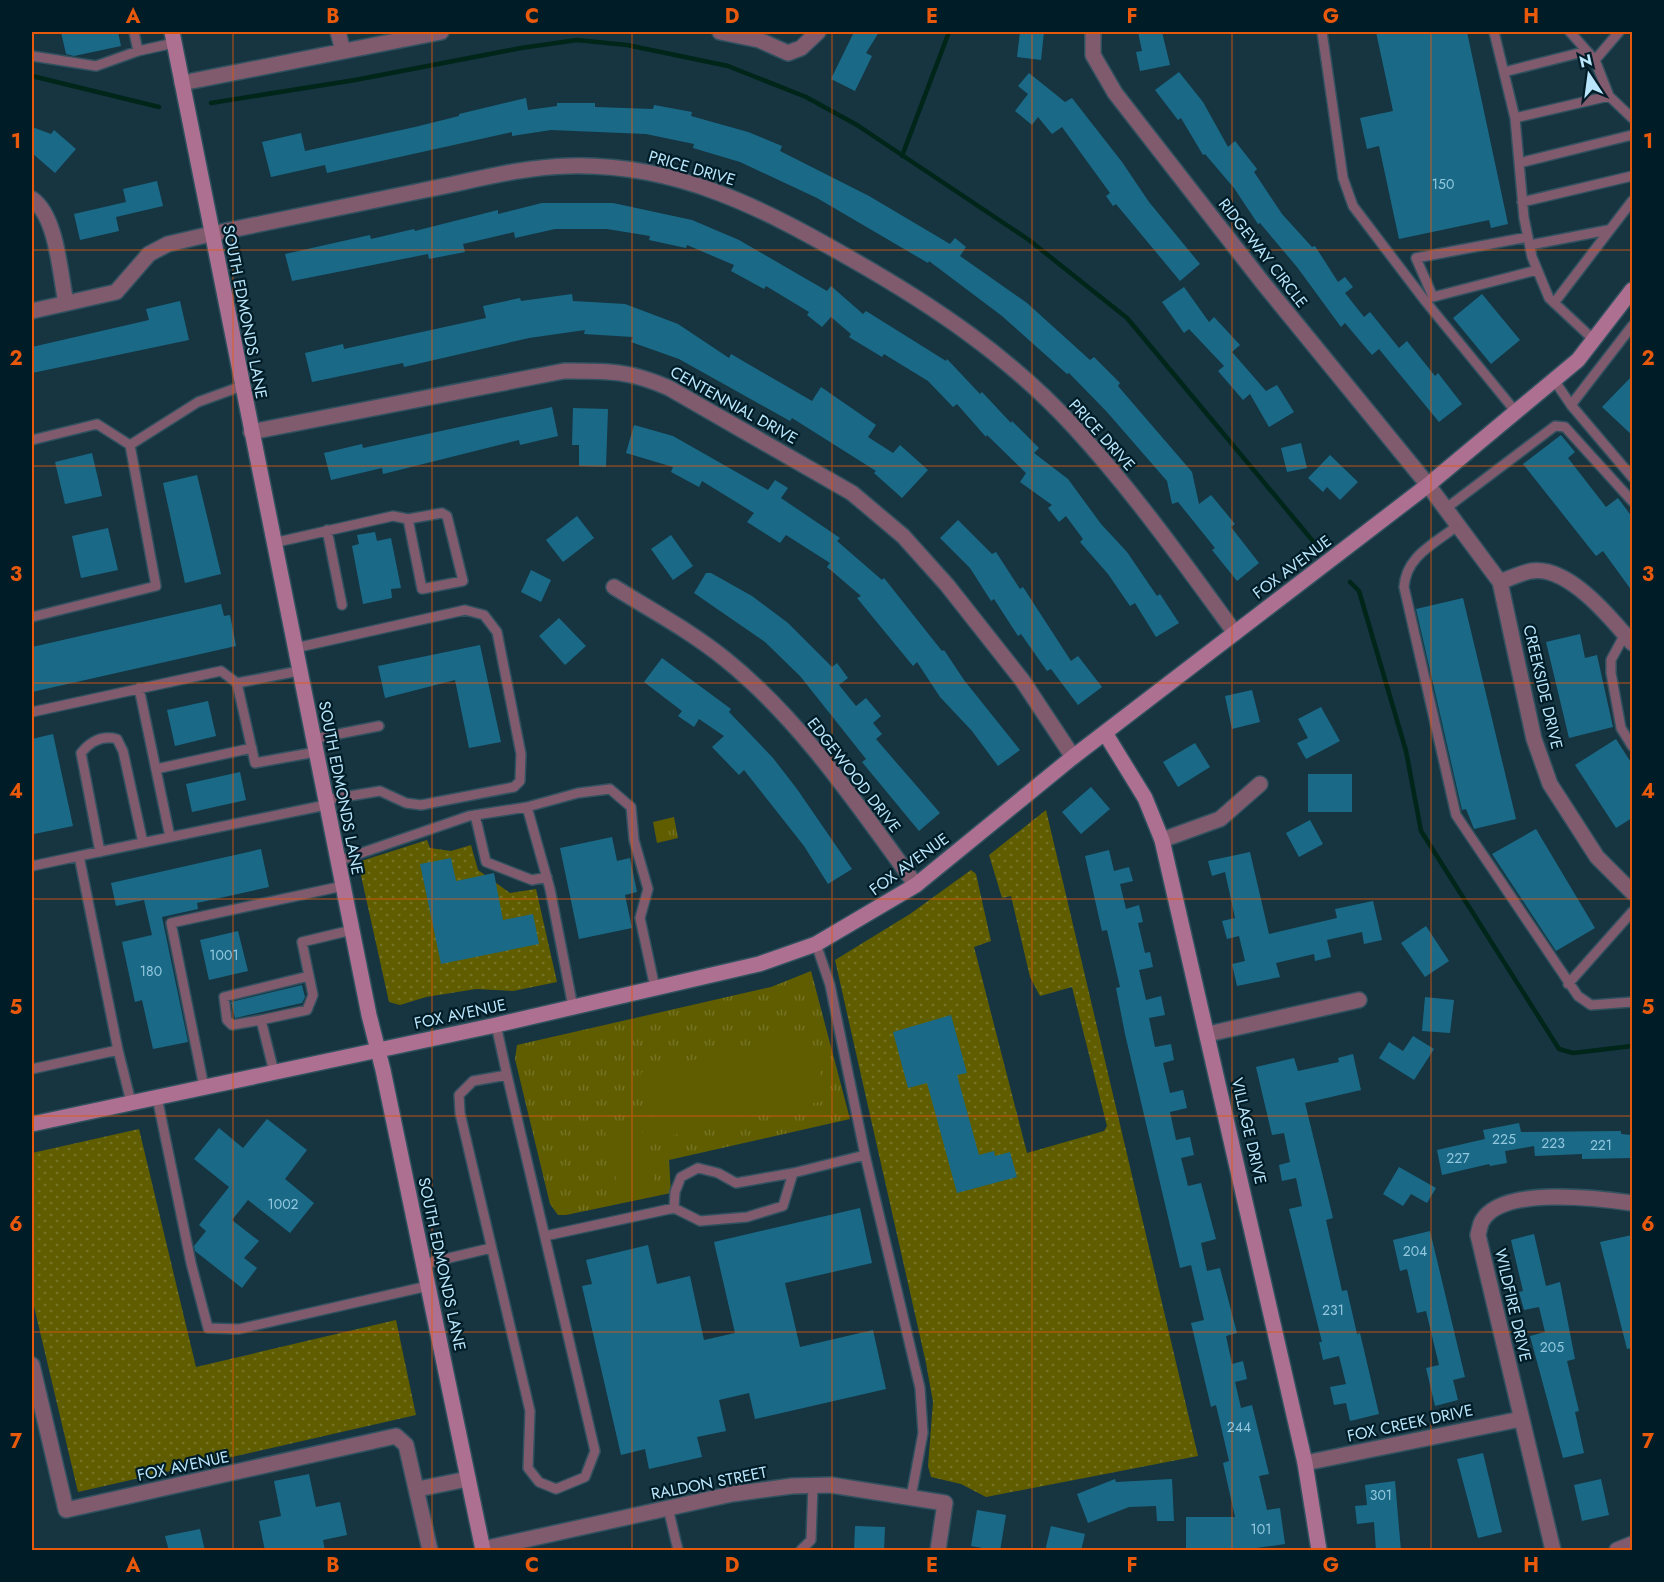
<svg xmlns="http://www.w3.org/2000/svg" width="1664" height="1582" font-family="Jost,sans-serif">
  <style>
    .grass { fill: url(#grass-dots) }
    .park { fill: url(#park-tufts) }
    .pitch { fill: #605d00 }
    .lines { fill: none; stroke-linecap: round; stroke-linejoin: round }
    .stream { stroke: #002519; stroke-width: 4.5 }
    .building { fill: #1a6a87 }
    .lane-casing { stroke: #30515f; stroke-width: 12 }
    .street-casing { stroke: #30515f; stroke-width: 18 }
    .secondary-casing { stroke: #30515f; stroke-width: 18 }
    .lane { stroke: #805a6d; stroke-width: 9 }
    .street { stroke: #805a6d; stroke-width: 15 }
    .secondary { stroke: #ad7090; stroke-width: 15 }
    .grid { fill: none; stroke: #e8590c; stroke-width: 1.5; stroke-opacity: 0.55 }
    .labels { text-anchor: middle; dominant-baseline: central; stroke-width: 4.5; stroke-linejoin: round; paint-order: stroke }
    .number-label { font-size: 14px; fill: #92c7de }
    .street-label { font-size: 16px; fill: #bae6fb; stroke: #001c27 }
    .neatline { fill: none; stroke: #e8590c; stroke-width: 2 }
    .grid-label { font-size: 20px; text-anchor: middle; font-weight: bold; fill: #e8590c }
  </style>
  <defs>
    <pattern id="grass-dots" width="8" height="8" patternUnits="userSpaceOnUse" patternTransform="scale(1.5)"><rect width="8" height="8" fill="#605d00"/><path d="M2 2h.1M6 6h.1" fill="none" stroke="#757426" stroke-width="1.8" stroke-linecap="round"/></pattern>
    <pattern id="park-tufts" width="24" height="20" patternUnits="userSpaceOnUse" patternTransform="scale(1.5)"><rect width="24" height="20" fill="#605d00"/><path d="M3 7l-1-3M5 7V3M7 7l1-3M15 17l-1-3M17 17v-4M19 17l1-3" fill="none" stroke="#757426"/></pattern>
  </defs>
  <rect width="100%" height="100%" fill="#163541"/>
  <path class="grass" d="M1046 810 1198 1456 986 1497 961 1484 931 1477 928 1466 933 1402 926 1363 835 960 910 914 971 870 976 874 991 941 974 947 1027 1153 1104 1131 1107 1126 1072 987 1040 996 1030 977 1011 896 1002 898 989 855Z
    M427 840 430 848 451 851 471 845 478 870 510 893 536 889 557 982 513 991 476 989 426 997 400 1005 389 1002 358 862Z
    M139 1129 196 1367 396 1320 416 1415 78 1492 32 1298V1153Z"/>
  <path class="park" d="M674 817 678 838 657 843 653 822Z
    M811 971 850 1119 669 1160 671 1193 566 1215H558L550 1204 515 1059 517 1045 771 987Z"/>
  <path class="pitch" d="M810 1032 827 1100 656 1139 640 1073Z
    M640 1123 657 1194 621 1201 605 1131Z"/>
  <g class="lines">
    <path class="stream" d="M32 76 159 107
      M211 103 355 80 521 48 577 40 627 45 728 66 806 97 857 125 1029 240 1127 318 1317 546
      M902 156 949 32
      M1350 582 1359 591 1406 751 1421 831 1559 1049 1573 1053 1632 1046"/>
  </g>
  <path class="building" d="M61 32H118L121 46 74 56 66 54Z
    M854 32H879L866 53 872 56 855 91 831 79Z
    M1020 32H1044L1041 60 1017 57Z
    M1138 32H1162L1170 65 1140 71 1136 52 1142 51Z
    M1376 32H1467L1508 224 1491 228 1489 220 1399 239 1379 146 1367 149 1360 118 1393 111Z
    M1179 72 1203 102 1228 147 1235 141 1257 169 1254 172 1282 214 1312 247 1315 246 1338 282 1345 277 1353 287 1345 293 1364 317 1370 312 1399 348 1407 341 1435 376 1438 373 1462 404 1439 422 1379 349 1372 355 1345 323 1341 327 1297 267 1260 223 1258 224 1234 188 1205 154 1203 155 1181 118 1178 120 1155 90Z
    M1029 73 1065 102 1072 98 1122 162 1149 202 1200 264 1180 281 1116 204 1113 206 1106 196 1110 193 1062 127 1052 134 1038 117 1032 125 1015 111 1028 94 1018 86Z
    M526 98 528 110 557 106V103H595V107L653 109 654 105 692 112 691 116 748 132 782 146 780 151 869 196 950 244 955 238 966 247 960 256 1027 303 1090 360 1094 357 1120 383 1118 386 1192 472 1199 504 1211 495 1235 524 1231 527 1259 563 1237 581 1212 550 1215 548 1178 502 1172 504 1167 481 1107 412 1069 373 1067 374 1002 316 929 261 928 263 817 198 740 162 693 148 694 144 646 134 551 130 512 136V132L327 173 325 165 271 177 262 142 301 133 305 151 415 127 459 116V114Z
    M32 127 51 134 54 130 76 149 55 173 32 153Z
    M157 181 163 206 116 217 119 231 80 240 74 214 126 202 123 189Z
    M542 203H613L692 220 739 240 827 291 831 286 863 314 866 311 946 361 947 359 980 394 982 392 1011 423 1012 421 1039 448 1034 453 1068 479 1101 524 1127 552 1157 596 1160 594 1179 623 1156 637 1135 603 1130 606 1108 574 1080 542 1083 539 1066 516 1059 522 1048 508 1052 505 1020 482 1026 473 987 435 986 437 957 404 953 407 928 381 884 354 882 357 849 337 851 334 831 317 822 327 807 315 809 312 766 286 764 289 731 271 734 265 687 245 686 248 649 240 650 236 607 229H555L515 238 514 232 463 244 465 252 429 259 428 254 292 281 285 254 370 235 371 239 414 229 415 231 498 210V214Z
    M1184 287 1209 322 1214 317 1240 345 1232 352 1266 391 1277 385 1294 412 1269 427 1250 394 1243 400 1218 371 1224 366 1189 329 1184 333 1162 302Z
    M572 294 573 301 625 304 678 324 729 358 731 354 812 401 821 387 876 425 868 437 893 453 900 445 928 470 902 498 874 473 876 471 792 418 790 421 679 359 631 342 633 337 584 334 585 330 529 338 404 367 403 363 312 382 305 353 343 344 344 349 486 318 483 306 520 298 521 301Z
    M1482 294 1520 340 1491 364 1453 318Z
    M180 301 189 340 32 373V347L149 320 146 309Z
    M1632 376V435L1602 407Z
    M552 407 558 436 520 445 519 440 383 474 382 468 331 480 324 453 362 444 363 448Z
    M573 408 608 409 606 467 579 466V445H572Z
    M634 425 673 436 768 490 775 480 788 488 781 498 840 538 837 541 882 580 884 578 942 651 944 650 964 680 1020 750 998 766 972 731 940 697 917 662 913 666 857 598 861 596 827 567 830 563 786 535 780 543 747 522 754 513 702 481 699 487 671 472 673 467 626 453Z
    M1561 435 1575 452 1568 458 1606 507 1618 498 1632 517V591L1603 551 1596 556 1523 464Z
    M1301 443 1307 468 1287 472 1281 448Z
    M92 453 102 496 65 504 55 462Z
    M1330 455 1358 482 1340 500 1327 487 1323 492 1308 478Z
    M197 475 221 574 185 583 163 483Z
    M577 516 594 538 563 562 546 540Z
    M958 520 992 554 996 552 1020 589 1023 587 1071 661 1078 656 1102 687 1078 705 1051 669 1047 671 1021 634 1018 636 994 599 991 601 970 568 940 538Z
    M108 528 118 570 81 578 72 536Z
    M375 532 377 541 391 538 401 588 391 589 392 598 363 604 352 546 359 544 357 535Z
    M671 535 693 566 673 580 651 549Z
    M531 570 551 580 541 602 521 592Z
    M706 573H711L752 596 788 623 832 667 837 663 848 678 839 685 856 706 866 698 881 716 873 723 882 734 876 739 940 813 919 831 862 762 866 759 800 676 765 642 694 593Z
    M1463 598 1516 819 1474 829 1466 809 1462 810 1416 609Z
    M221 604 224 616 230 615 236 646 32 692V647Z
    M559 618 586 646 565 665 539 636Z
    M1580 634 1585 658 1597 655 1613 727 1569 738 1546 642Z
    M480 645 501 742 469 748 455 680 385 698 378 666Z
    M662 658 731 709 729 712 773 758 797 789 852 869 828 884 804 846 744 770 739 775 712 747 724 736 699 719 694 727 678 716 682 711 644 682Z
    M1252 690 1260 722 1232 729 1225 696Z
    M208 701 216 736 175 746 167 710Z
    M1321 707 1340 741 1306 759 1297 743 1308 738 1298 719Z
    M53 734 73 826 34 834 32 822V739Z
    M1616 739 1632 764V818L1616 828 1575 765Z
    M1195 743 1210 767 1178 787 1163 762Z
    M240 772 246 800 192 812 186 784Z
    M1308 774H1352V812H1308Z
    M1091 787 1110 809 1081 834 1062 812Z
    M1310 820 1323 844 1299 857 1286 833Z
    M1536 829 1595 928 1556 951 1492 854Z
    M612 837 617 861 630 858 637 892 625 895 632 928 579 939 560 848Z
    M261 849 269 887 197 903 198 909 162 917 188 1042 153 1049 142 1000 135 1002 122 942 152 935 144 900 116 906 111 883Z
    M1109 850 1114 871 1129 867 1133 881 1120 884 1126 909 1139 905 1143 922 1138 923 1145 953 1150 952 1153 967 1139 970 1146 1000 1161 996 1165 1015 1149 1018 1155 1047 1171 1044 1174 1060 1163 1063 1170 1093 1183 1090 1187 1108 1170 1112 1176 1140 1190 1137 1194 1155 1181 1158 1188 1186 1201 1183 1216 1239 1201 1243 1207 1271 1220 1268 1237 1333 1226 1336 1232 1364 1243 1361 1247 1379 1235 1382 1241 1408 1252 1405 1269 1474 1259 1476 1267 1510 1280 1508 1285 1544 1236 1551 1186 1548V1517H1235L1223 1463 1229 1461 1216 1405 1211 1407 1191 1323 1204 1320 1191 1265 1180 1268 1125 1034 1116 988 1120 987 1107 930 1102 931 1085 856Z
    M1250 852 1269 934 1337 918 1335 909 1373 901 1382 940 1364 944 1362 932 1327 940 1331 957 1315 961 1314 954 1276 963 1280 977 1237 986 1232 964 1245 961 1239 936 1227 939 1222 921 1235 918 1225 872 1212 876 1208 861Z
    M451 858 456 881 494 873 503 920 533 914 539 944 441 964 420 864Z
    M1426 926 1449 961 1425 977 1401 943Z
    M238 931 248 971 209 980 200 940Z
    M302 985 305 997 302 1003 235 1018 231 1002Z
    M1425 997 1454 1000 1450 1033 1422 1031Z
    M951 1015 967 1073 957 1075 979 1155 994 1151 995 1156 1010 1152 1017 1177 957 1193 927 1083 908 1088 893 1032Z
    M1413 1036 1434 1049 1414 1080 1379 1058 1389 1042 1403 1051Z
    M1353 1054 1361 1090 1305 1103 1333 1218 1326 1220 1342 1291 1347 1290 1357 1334 1360 1333 1379 1414 1350 1421 1346 1403 1334 1405 1330 1387 1346 1384 1339 1356 1323 1360 1319 1342H1322L1289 1209 1302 1206 1296 1178 1282 1181 1279 1165 1290 1162 1284 1133 1272 1135 1256 1067 1294 1058 1298 1071 1339 1062 1338 1058Z
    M267 1119 307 1150 285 1179 314 1203 290 1233 248 1200 232 1220 259 1241 244 1258 257 1268 242 1288 195 1251 194 1246 206 1231 199 1225 229 1187 194 1159 219 1128 243 1148Z
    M1519 1123 1521 1132 1621 1131V1134L1632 1135V1158L1582 1159V1154L1535 1156 1534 1146 1505 1151 1507 1163 1490 1166 1489 1164 1442 1175 1437 1150 1485 1139 1483 1130Z
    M1399 1167 1436 1188 1427 1203 1411 1194 1403 1206 1383 1194Z
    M860 1208 872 1263 785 1283 800 1347 873 1330 886 1389 755 1419 749 1393 719 1400 726 1431 697 1437 702 1457 649 1469 645 1449 621 1455 582 1286 592 1284 586 1260 648 1245 657 1284 690 1276 704 1340 735 1333 714 1242Z
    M1430 1231 1465 1377 1453 1380 1458 1400 1435 1406 1426 1368 1439 1365 1426 1311 1417 1313 1407 1269 1400 1271 1393 1240Z
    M1534 1234 1546 1286 1560 1282 1575 1359 1567 1361 1579 1411 1575 1412 1584 1453 1563 1458 1530 1336 1545 1332 1539 1307 1524 1310 1519 1292 1523 1291 1511 1240Z
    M1632 1235V1348L1627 1349 1600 1242Z
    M1483 1453 1502 1532 1478 1538 1457 1459Z
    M309 1474 316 1507 340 1502 347 1535 323 1540 325 1551H265L259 1521 281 1516 274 1481Z
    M1115 1479 1116 1482 1172 1479 1174 1521H1157L1156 1506 1129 1507 1088 1523 1077 1494Z
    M1601 1479 1609 1515 1582 1521 1574 1485Z
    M1395 1481 1401 1551H1376L1374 1522 1357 1524 1355 1506 1367 1505 1365 1485Z
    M977 1510 1006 1515 1000 1551 971 1546Z
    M855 1526 885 1527 884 1551H854Z
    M1051 1526 1085 1534 1081 1551H1045Z
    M200 1529 205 1551H169L165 1536Z"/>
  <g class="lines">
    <defs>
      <path id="lane" d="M134 32 138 51 174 43
        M1322 32 1343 178 1353 206 1426 302 1516 412
        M1494 32 1515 118 1524 218 1532 257 1549 298 1594 340
        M1570 32 1595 60 1609 96 1632 118
        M32 56 96 66 138 51
        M1595 60 1619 32
        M1504 72 1587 51
        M1515 118 1609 96
        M1519 163 1632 135
        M1522 202 1632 176
        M1528 237 1416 258 1433 297 1537 270
        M1530 245 1608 230
        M1554 303 1632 201
        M1554 380 1571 405 1632 477
        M1571 405 1632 326
        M32 440 97 424 130 445 156 586 32 617
        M130 445 198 402 242 386
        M1445 509 1555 426 1565 427 1632 501
        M1457 526C1434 544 1406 556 1404 587L1456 815 1578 996 1591 1005 1632 1002
        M327 530 342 605
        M273 543 393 516 408 519 422 589 463 581 447 516 442 513 408 519
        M1625 634 1611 660V673L1621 728 1632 746
        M295 648 465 610 484 615 497 632 521 754 520 781 514 787 421 805 406 803 380 791 325 800
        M237 683 255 763 316 752
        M139 688 170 837
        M32 712 221 671 237 683 299 671
        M313 739 379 726
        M156 769 252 748
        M527 807 578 793 610 789 631 807 634 840 648 889 640 918 655 988
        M475 815 486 862 532 880 547 877
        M100 852 81 753C90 742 102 735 117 739L123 751 143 843
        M338 861 469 816 527 807 550 889 573 1007
        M32 866 79 856
        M816 944 830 985 865 1155 920 1388 923 1433 911 1497
        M1568 984 1632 912
        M261 1020 232 1025 227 1020 224 997 309 976
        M496 1025 507 1075 595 1451 585 1477 556 1489 539 1482 528 1468 530 1411 460 1113 459 1095 473 1081 507 1075
        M118 1050 79 856 326 805
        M32 1069 118 1050 131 1102
        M274 1072 261 1020 307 1010 313 995 302 942 352 930
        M204 1087 171 923 343 886
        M157 1097 191 1263 208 1328 239 1329 428 1286
        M674 1208 675 1192 681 1177 698 1168 718 1173 736 1183 793 1173
        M545 1236 674 1208 700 1221 747 1217 783 1206 793 1173 865 1155
        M424 1264 491 1248
        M668 1508 678 1550
        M801 1550 811 1540 813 1485"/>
      <path id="street" d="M338 32 343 51
        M720 32 759 40 788 53 801 48 818 32
        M1093 32V55L1115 93 1263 283 1428 485 1500 582 1534 739 1550 784 1597 857 1632 892
        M182 83 441 32
        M32 199C57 216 60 274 66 303
        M32 311 116 292 149 254 168 244 211 234C282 219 354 205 425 190 472 181 520 167 569 166 676 163 763 208 853 260 934 306 1011 358 1074 427 1133 491 1184 563 1235 633
        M251 432 564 371C607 371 629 370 669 388L852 493 903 536 947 585 1022 680 1073 757
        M1500 582C1510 578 1521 573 1531 571 1568 565 1611 618 1632 643
        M614 587C651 610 692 632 725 659 802 721 858 806 916 885
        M1162 840 1220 819 1260 784
        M1208 1034 1359 1000
        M32 1365 66 1510 396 1436 406 1445 430 1550
        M1305 1463 1521 1419
        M418 1489 468 1479
        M483 1549 732 1494 792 1486 831 1485 945 1503 938 1550
        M1553 1550 1478 1235C1479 1231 1480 1225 1482 1221 1502 1186 1598 1198 1632 1203
        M1617 1550 1632 1544"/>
      <path id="secondary" d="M172 32 369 1015 383 1070 483 1550
        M1105 733 1145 798 1162 840 1305 1463 1319 1550
        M32 1124 496 1025 759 964 816 944 916 885 1073 757 1428 485 1578 360 1632 290"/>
    </defs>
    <use href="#lane" class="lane-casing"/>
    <use href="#street" class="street-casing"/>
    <use href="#secondary" class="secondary-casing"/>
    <use href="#lane" class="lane"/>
    <use href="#street" class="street"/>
    <use href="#secondary" class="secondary"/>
  </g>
  <path class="grid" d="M233 32V1550M432 32V1550M632 32V1550M832 32V1550M1032 32V1550M1232 32V1550M1431 32V1550M32 250H1632M32 466H1632M32 683H1632M32 899H1632M32 1116H1632M32 1332H1632"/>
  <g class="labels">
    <g class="number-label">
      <text x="1443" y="184">150</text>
      <text x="224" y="955">1001</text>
      <text x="151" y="971">180</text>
      <text x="1504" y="1139">225</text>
      <text x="1553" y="1143">223</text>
      <text x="1601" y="1145">221</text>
      <text x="1458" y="1158">227</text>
      <text x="283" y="1204">1002</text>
      <text x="1415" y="1251">204</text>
      <text x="1333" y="1310">231</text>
      <text x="1552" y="1347">205</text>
      <text x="1239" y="1427">244</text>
      <text x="1381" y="1495">301</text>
      <text x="1261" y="1529">101</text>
    </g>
    <g class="street-label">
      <text transform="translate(692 168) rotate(16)">PRICE DRIVE</text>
      <text transform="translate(1263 253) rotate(52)">RIDGEWAY CIRCLE</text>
      <text transform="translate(245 312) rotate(79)">SOUTH EDMONDS LANE</text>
      <text transform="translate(734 405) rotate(29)">CENTENNIAL DRIVE</text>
      <text transform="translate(1102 435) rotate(48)">PRICE DRIVE</text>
      <text transform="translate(1292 567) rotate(-37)">FOX AVENUE</text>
      <text transform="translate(1543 687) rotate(77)">CREEKSIDE DRIVE</text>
      <text transform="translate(854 775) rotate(52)">EDGEWOOD DRIVE</text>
      <text transform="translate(341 788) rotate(79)">SOUTH EDMONDS LANE</text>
      <text transform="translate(909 864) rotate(-36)">FOX AVENUE</text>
      <text transform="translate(460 1014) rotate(-12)">FOX AVENUE</text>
      <text transform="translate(1249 1131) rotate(77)">VILLAGE DRIVE</text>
      <text transform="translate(442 1264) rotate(78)">SOUTH EDMONDS LANE</text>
      <text transform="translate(1513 1305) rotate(77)">WILDFIRE DRIVE</text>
      <text transform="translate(1410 1423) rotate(-12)">FOX CREEK DRIVE</text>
      <text transform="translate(183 1466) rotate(-12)">FOX AVENUE</text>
      <text transform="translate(709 1483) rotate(-11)">RALDON STREET</text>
    </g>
  </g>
  <rect width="1664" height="1582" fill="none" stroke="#001c27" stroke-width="66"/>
  <g transform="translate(1589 75) rotate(347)" stroke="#001c27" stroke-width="4.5" paint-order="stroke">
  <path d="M0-4.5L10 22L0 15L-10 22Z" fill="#bae6fb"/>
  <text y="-9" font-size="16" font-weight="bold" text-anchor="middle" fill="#bae6fb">N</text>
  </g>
  <rect x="33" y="33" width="1598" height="1516" class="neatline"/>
  <g class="grid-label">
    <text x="133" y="23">A</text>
    <text x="333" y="23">B</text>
    <text x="532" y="23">C</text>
    <text x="732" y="23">D</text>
    <text x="932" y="23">E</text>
    <text x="1132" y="23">F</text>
    <text x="1331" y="23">G</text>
    <text x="1531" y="23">H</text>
    <text x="16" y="148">1</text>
    <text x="1648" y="148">1</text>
    <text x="16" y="365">2</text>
    <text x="1648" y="365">2</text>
    <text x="16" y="581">3</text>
    <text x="1648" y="581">3</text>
    <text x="16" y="798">4</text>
    <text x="1648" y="798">4</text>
    <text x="16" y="1014">5</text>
    <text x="1648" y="1014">5</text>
    <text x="16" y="1231">6</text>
    <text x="1648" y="1231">6</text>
    <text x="16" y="1448">7</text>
    <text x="1648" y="1448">7</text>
    <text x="133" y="1572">A</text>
    <text x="333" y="1572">B</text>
    <text x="532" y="1572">C</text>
    <text x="732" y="1572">D</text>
    <text x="932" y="1572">E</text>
    <text x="1132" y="1572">F</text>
    <text x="1331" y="1572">G</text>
    <text x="1531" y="1572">H</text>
  </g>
</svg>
